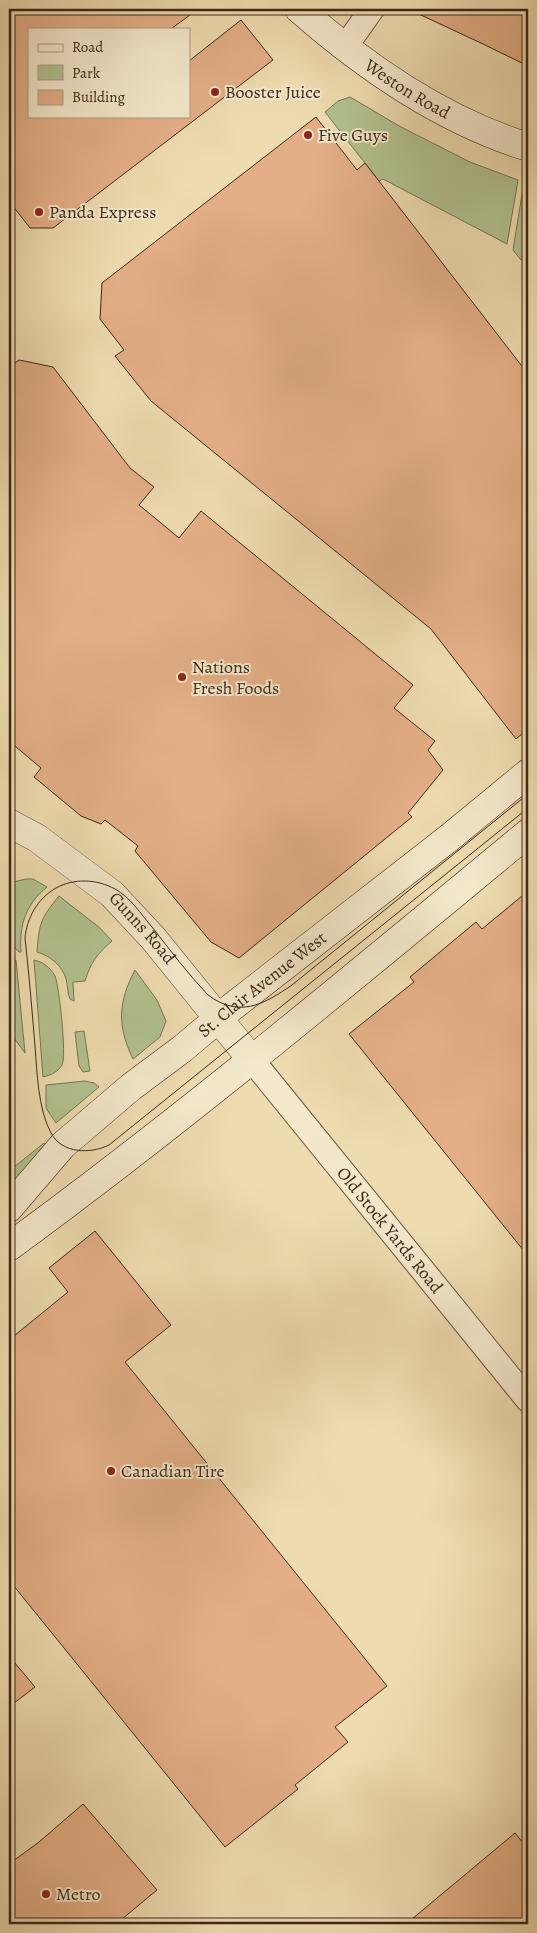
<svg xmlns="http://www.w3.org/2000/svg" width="537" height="1933" font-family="Alegreya,serif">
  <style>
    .green { fill: #b2c290; stroke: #787455 }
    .building { fill: #e4af87; stroke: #3d271a }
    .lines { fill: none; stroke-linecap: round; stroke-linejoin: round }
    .minor-casing { stroke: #695440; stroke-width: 26 }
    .tertiary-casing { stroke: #695440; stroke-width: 29 }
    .secondary-casing { stroke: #3d271a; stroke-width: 29 }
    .minor { stroke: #f4e8cc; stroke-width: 24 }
    .tertiary { stroke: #f4e8cc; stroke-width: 28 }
    .secondary { stroke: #f4e8cc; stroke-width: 28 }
    .tram { stroke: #3d271a; stroke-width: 1 }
    .poi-dot { fill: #8f2418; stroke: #f4e8cc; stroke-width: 2 }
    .labels { text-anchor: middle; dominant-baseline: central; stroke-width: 4; stroke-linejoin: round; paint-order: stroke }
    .street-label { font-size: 18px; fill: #3d271a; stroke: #f4e8cc }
    .poi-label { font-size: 18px; fill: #3d271a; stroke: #f4e8cc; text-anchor: start }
  </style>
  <rect width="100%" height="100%" fill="#eedcb0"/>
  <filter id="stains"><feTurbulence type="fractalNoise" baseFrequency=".004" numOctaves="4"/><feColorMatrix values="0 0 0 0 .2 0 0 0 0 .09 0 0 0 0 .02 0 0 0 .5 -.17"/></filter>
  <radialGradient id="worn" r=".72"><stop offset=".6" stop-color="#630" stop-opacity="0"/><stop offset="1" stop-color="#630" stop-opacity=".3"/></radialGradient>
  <path class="green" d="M350 97 401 127 470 162 518 180 507 244 383 179 379 181 325 112 338 101Z
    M524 182 528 184V254L521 260 513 250Z
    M26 879H33L47 887C26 904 19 925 21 952H19L9 942V883Z
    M59 896 100 928 112 941C97 954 91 962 85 981L73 982 74 1001 70 999C67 993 68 986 66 979 62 965 50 956 37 952 39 923 41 918 59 896Z
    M16 960 25 1053 14 1038 10 1040 9 1038V963Z
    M34 960C43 962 50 967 55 976 59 985 67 1056 62 1065 58 1072 51 1075 43 1077Z
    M135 970 157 1000 166 1021 160 1037 133 1059C117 1026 118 1002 135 970Z
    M84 1031 90 1071 83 1072 79 1066 75 1032Z
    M85 1081 94 1083 99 1087 56 1123 46 1108V1085Z
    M44 1143 47 1145 9 1189V1171Z"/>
  <path class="building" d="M9 9H198L171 29H29V116H189V61L241 20 273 60 53 228H30L9 201Z
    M408 9H528V66L483 44Z
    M316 117 357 170 365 163 528 374V729L516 739 431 629 151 401 115 356 124 350 100 319 102 283Z
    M19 360 53 367 130 468 154 487 139 505 155 518 179 538 201 511 413 685 394 708 435 741 428 750 443 770 408 813 412 817 239 958 211 942 135 851 138 846 105 820 101 824 81 816 34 777 41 768 9 741V367Z
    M528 891V1256L349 1034 414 982 410 977 476 922 482 929Z
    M95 1231 171 1325 125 1362 387 1686 335 1727 348 1742 295 1785 298 1789 225 1847 9 1580V1340L68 1292 49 1268Z
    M9 1656 35 1687 9 1707Z
    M83 1804 157 1890 116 1924H9V1864L39 1842Z
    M515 1833 528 1849V1924H406Z"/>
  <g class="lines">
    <defs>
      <g id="minor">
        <path d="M345 47 372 9"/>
        <path id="s1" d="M252 1060 528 1400"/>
      </g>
      <g id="tertiary">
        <path id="s2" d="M9 823 37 838 112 894 153 938 252 1060"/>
      </g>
      <g id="secondary">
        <path id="s3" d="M299 9C364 66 444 121 528 147"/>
        <path id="s4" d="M9 1208 63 1145 131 1087 182 1049 232 1007 449 838 528 773"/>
        <path d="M9 1247C188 1116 357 974 528 833"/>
      </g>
    </defs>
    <use href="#minor" class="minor-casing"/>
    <use href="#tertiary" class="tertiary-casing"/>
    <use href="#secondary" class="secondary-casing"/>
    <use href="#minor" class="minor"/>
    <use href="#tertiary" class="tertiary"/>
    <use href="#secondary" class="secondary"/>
    <path class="tram" d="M528 794 292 985C263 1005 239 1018 208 995 188 974 170 950 152 927 141 914 130 897 115 889 97 879 74 878 56 888 37 899 27 918 25 938 29 974 32 1010 35 1046 37 1072 38 1109 51 1133 62 1154 91 1154 109 1145L528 808"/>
  </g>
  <g class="poi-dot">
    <circle cx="215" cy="92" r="5"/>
    <circle cx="308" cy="135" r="5"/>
    <circle cx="39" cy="212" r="5"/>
    <circle cx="182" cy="677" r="5"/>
    <circle cx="111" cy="1471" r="5"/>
    <circle cx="46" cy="1894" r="5"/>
  </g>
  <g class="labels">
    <g class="street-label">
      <text stroke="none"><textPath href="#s3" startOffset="135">Weston Road</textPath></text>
      <text stroke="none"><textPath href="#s2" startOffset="171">Gunns Road</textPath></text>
      <text stroke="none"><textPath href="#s4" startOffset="339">St. Clair Avenue West</textPath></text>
      <text stroke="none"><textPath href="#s1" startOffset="219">Old Stock Yards Road</textPath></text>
    </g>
    <g class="poi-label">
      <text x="225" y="92">Booster Juice</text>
      <text x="318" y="135">Five Guys</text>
      <text x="49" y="212">Panda Express</text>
      <text x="192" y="667">Nations<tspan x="192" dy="21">Fresh Foods</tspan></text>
      <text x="121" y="1471">Canadian Tire</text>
      <text x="56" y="1894">Metro</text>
    </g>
  </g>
  <rect width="537" height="1933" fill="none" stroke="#eedcb0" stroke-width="30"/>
  <rect x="10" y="10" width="517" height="1913" fill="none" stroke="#3d271a" stroke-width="2.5"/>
  <rect x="15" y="15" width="507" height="1903" fill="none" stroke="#3d271a"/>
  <rect x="28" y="28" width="162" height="90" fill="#f4e8cc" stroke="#ab9b85"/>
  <rect x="38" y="44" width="25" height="8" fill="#f4e8cc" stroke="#ab9b85"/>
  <text x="72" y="52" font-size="15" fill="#3d271a">Road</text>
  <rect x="38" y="65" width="25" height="15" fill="#b2c290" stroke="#ab9b85"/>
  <text x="72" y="78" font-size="15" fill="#3d271a">Park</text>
  <rect x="38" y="90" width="25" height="15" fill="#e4af87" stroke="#ab9b85"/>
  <text x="72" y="102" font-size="15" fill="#3d271a">Building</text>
  <rect width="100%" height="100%" filter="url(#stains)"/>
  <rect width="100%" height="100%" fill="url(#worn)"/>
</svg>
